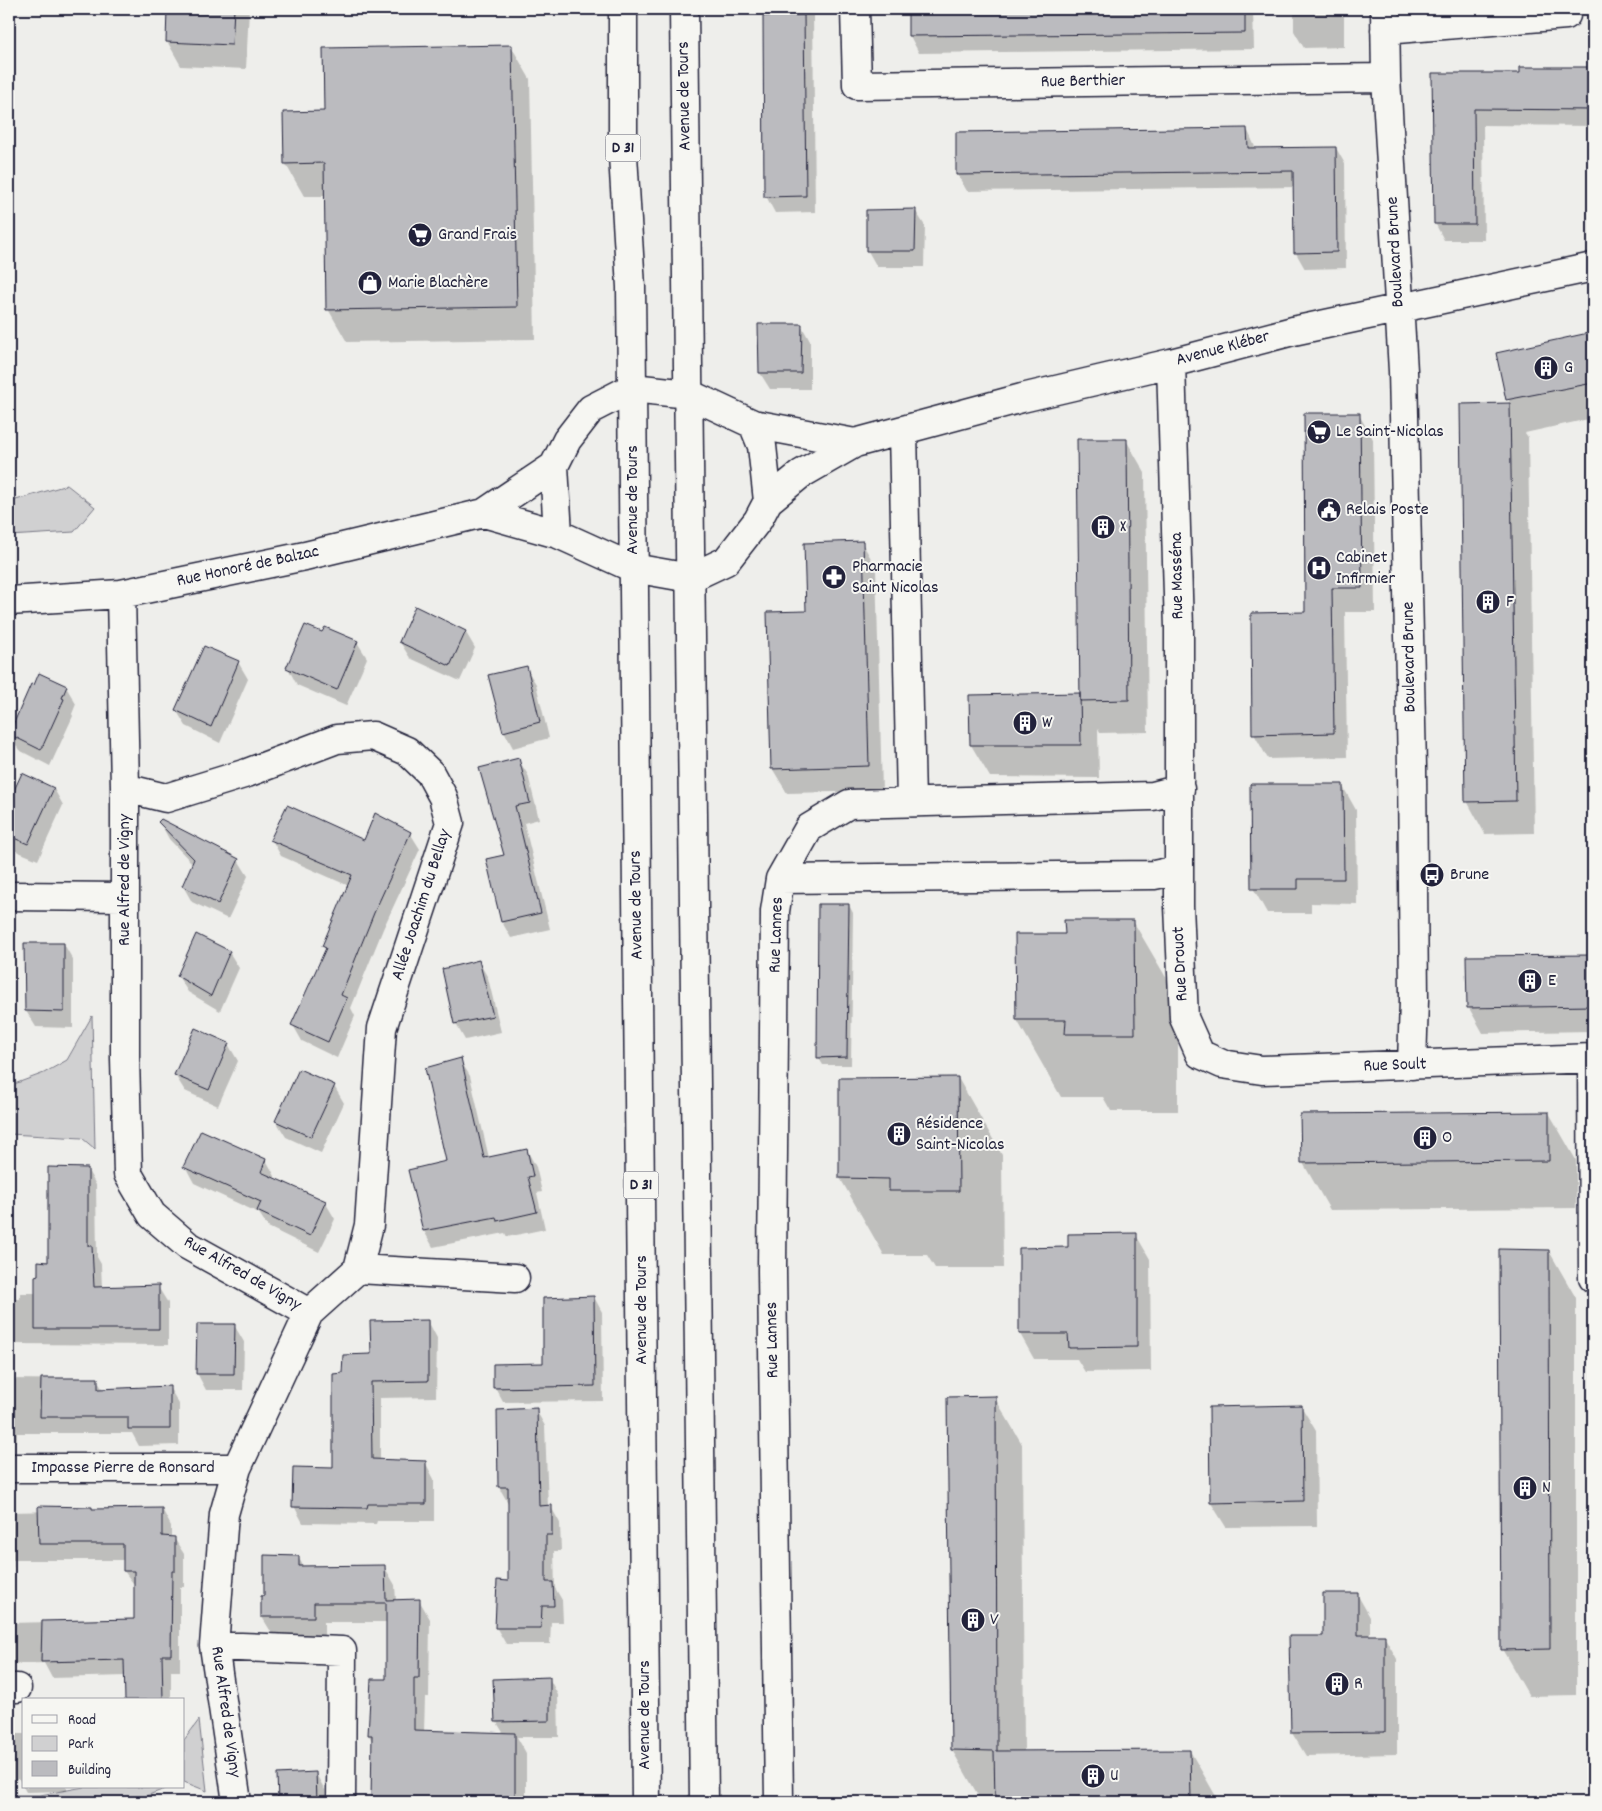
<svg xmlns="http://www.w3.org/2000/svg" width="1602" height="1811" font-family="Dekko,sans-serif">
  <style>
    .green { fill: #d0d0d1; stroke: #797986 }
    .shadow { fill: #0003 }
    .building { fill: #bbbbbf; stroke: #22223b }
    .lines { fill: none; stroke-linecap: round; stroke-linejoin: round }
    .minor-casing { stroke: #22223b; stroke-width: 31 }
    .major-casing { stroke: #22223b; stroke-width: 31 }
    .minor { stroke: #f6f6f2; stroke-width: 28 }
    .major { stroke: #f6f6f2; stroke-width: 28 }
    .labels { text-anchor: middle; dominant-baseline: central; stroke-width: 4; stroke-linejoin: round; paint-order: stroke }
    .shield { fill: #f6f6f2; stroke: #626272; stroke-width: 1 }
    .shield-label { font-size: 16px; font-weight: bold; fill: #22223b }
    .street-label { font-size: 18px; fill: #22223b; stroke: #f6f6f2 }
    .poi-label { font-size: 18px; fill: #22223b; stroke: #f6f6f2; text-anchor: start }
  </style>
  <rect width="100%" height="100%" fill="#eeeeeb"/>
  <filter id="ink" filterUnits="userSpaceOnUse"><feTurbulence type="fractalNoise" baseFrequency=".02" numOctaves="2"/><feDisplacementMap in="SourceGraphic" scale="10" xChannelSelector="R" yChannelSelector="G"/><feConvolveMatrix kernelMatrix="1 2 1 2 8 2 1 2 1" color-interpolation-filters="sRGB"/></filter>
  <g filter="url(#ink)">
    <path class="green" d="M67 485 95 507 74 532 9 536V502Z
      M92 1016 95 1149 82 1138 9 1134V1086L44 1073 67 1060Z
      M199 1720 207 1791 184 1782V1740Z
      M84 1787H170L130 1802H9V1795H40Z"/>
    <path class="shadow" d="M169 9H249L246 69 181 66 167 41Z
      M764 9H813L815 212 775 213 766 196Z
      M909 9H1253L1254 49 919 53 910 36Z
      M1294 9H1344V47L1304 48 1294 31Z
      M511 46 530 79 535 339 347 342 328 309 326 196H304L285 163 326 112Z
      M1593 68V126L1483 125 1484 240H1444L1435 223 1433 75 1521 74V69Z
      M1247 129 1256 149 1336 148 1345 164 1346 268 1305 269 1296 253 1295 187 967 191 957 174Z
      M915 210 925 226 924 267H877L868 251Z
      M760 325H801L810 341V389H770L760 373Z
      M1593 333V418L1525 433 1528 437 1534 833 1485 834 1467 801 1510 404 1498 354Z
      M1359 415 1373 439 1375 612H1345L1347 757 1268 759 1254 734 1307 613Z
      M1126 440 1145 473 1148 732 1100 733 1098 729 1099 778 990 777 971 745 1081 698Z
      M862 543 876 567 882 791 787 793 772 768 807 612Z
      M465 631 475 648 460 681 410 658 400 642Z
      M323 633 357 642 367 658 346 706 297 685 288 668Z
      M238 662 248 679 220 743 186 726 176 710Z
      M526 668 536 684 549 738 513 748 504 731Z
      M66 687 76 704 72 714 73 716 50 766 19 750 9 734Z
      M518 759 528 775 539 819 524 823 550 929 511 938 502 922 505 856Z
      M22 775 54 789 63 805 38 860 9 848V804Z
      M1342 785 1356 810 1357 904 1311 903V913H1267L1253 888Z
      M160 822 238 860 248 876 228 919 192 902 183 886 193 864 169 839Z
      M410 833 420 849 383 929 351 1008 355 1016 337 1058 302 1041 293 1025 326 951 323 945 349 886 281 856 272 840 364 842Z
      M849 905 853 913 851 1065H823L818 1057Z
      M1133 921 1178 998V1111H1111L1103 1097H1061L1017 1020 1067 935Z
      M64 944 73 960V1028L36 1027 26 1011Z
      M229 952 239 968 220 1011 188 992 178 976Z
      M1593 956V1031L1483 1033 1469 1008 1468 957Z
      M479 962 488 978 501 1032 465 1040 456 1024 443 970Z
      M228 1044 238 1061 218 1106 185 1091 175 1075Z
      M460 1060 470 1076 489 1158 527 1150 536 1167 542 1192 537 1193 545 1229 507 1237 505 1233 433 1247 424 1231 409 1171 447 1162Z
      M300 1070 334 1086 344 1103 321 1153 286 1137 276 1121Z
      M958 1078 1002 1155 1003 1268H935L927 1255H884L840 1178Z
      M1549 1113 1576 1160V1208L1330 1210 1303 1163Z
      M266 1160 275 1176 274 1179 325 1202 335 1219 319 1252 268 1227 259 1213 194 1183 185 1166Z
      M87 1169 96 1185 97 1257 101 1264 102 1288 158 1287 168 1303V1345L9 1344V1299H20V1293H35L39 1263H49Z
      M1136 1235 1150 1259 1151 1371 1085 1372 1077 1359H1034L1020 1334V1249L1069 1248Z
      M1549 1251 1576 1298V1695L1529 1696 1502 1649Z
      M594 1297 602 1312 603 1401 503 1402 495 1387 545 1364Z
      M428 1321 437 1338 436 1397 380 1398V1461L425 1462 434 1479V1521H377L376 1524 303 1523 294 1506 334 1469 344 1375Z
      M234 1325 244 1342 243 1390H206L197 1373Z
      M9 1379 97 1380 103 1390 169 1387 179 1404V1445L139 1446 132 1433H17V1441H9Z
      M995 1398 1022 1444 1024 1752 1190 1751 1217 1798V1802H997L996 1797H979L952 1750Z
      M1301 1406 1316 1431 1317 1526 1226 1527 1211 1503Z
      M536 1410 545 1426 548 1507H551L560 1523 561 1551H554L555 1588 562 1600 563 1622H551L550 1644H506L496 1627 509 1582 508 1503 499 1487V1412Z
      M162 1509 171 1526V1538H174L184 1554V1587H180V1671H171V1700H126V1676L52 1678 44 1663 9 1664V1623L135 1620 136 1587 124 1571V1560H13V1567H9V1512Z
      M298 1557 304 1567 384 1566 395 1585 396 1601 419 1600 430 1619 429 1697H425L424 1732 504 1734 496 1721 549 1678 558 1695 559 1737H517L526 1753V1802H371L373 1743 369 1735 372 1680H388L387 1622H324V1636L273 1635 262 1617 265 1596Z
      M1357 1594 1370 1617V1636H1384L1397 1659V1754L1306 1756 1292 1733 1324 1637Z
      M9 1734H24V1787H67V1791L26 1792 19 1779H9Z
      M316 1774 325 1790V1802H280L279 1775Z"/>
    <path class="building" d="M167 9H234L232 45 166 42Z
      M908 9H1245V33L908 36Z
      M804 15 806 196 764 197 763 16Z
      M512 45 517 307 326 310 324 163 284 164 283 112 324 111 323 48Z
      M1520 67H1593V110L1474 109 1475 224H1434L1432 73H1520Z
      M1247 128 1248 148 1336 147 1337 252 1294 253 1293 171 956 175V132Z
      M916 209 915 251H866V210Z
      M758 324H802L801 373H759Z
      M1593 332V383L1506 400 1496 353Z
      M1510 403 1516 801 1465 802 1460 404Z
      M1304 413H1360L1362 588H1332L1334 733 1252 735 1251 613 1305 612Z
      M1077 439H1127L1129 700 1080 701Z
      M863 541 869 766 771 769 767 612 806 611 804 543Z
      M415 606 466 631 450 666 399 642Z
      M305 625 322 632 325 627 358 641 337 690 286 668Z
      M204 646 239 661 211 727 175 710Z
      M527 666 540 722 503 732 488 675Z
      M39 673 67 686 62 698 64 699 41 750 9 734 31 684 34 685Z
      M1080 693 1081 745H970L969 695Z
      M519 758 530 803 515 806 541 913 501 922 486 859 504 855 479 768Z
      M22 773 54 788 28 844 9 836V801Z
      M1250 784H1343L1344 879H1298V889H1251Z
      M287 805 364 840 375 813 411 832 374 913 341 995 347 998 328 1042 291 1025 326 948 322 946 352 875 270 840Z
      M161 819 239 859 218 904 182 886 194 859 158 822Z
      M818 904H849L847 1057 817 1058Z
      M1064 920H1134L1135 1034H1065L1066 1020H1016L1015 934H1065Z
      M196 934 230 951 211 996 177 976Z
      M24 943H64V1012L25 1011Z
      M1593 955V1006L1467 1008 1466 956Z
      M479 960 493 1016 454 1024 442 969Z
      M195 1028 229 1043 209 1090 174 1075Z
      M461 1058 484 1158 527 1149 533 1176 528 1177 537 1212 497 1221 496 1217 423 1231 408 1170 446 1161 425 1068Z
      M299 1069 335 1085 311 1137 275 1121Z
      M958 1077 959 1191H889V1179L839 1178V1078Z
      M1549 1112V1161L1301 1163 1300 1114Z
      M201 1130 266 1159 261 1172 326 1201 310 1236 257 1211 261 1202 183 1167Z
      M48 1167 88 1168V1246H92L94 1287 159 1285V1329H35V1276L38 1275V1261L48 1262Z
      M1137 1233V1347L1069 1348 1068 1334H1019V1248L1068 1247V1234Z
      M1499 1249 1549 1250 1550 1649 1501 1650Z
      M594 1296 595 1386 493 1388V1364L543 1363V1298Z
      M428 1320V1381L371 1382 372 1459 426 1461V1504H368L367 1508 292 1507 293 1467 333 1468V1374L342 1373 343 1355 371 1354 370 1321Z
      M197 1324H235L234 1374H196Z
      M41 1378H98V1389L170 1386V1429H128V1417H40Z
      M996 1396 997 1751 1190 1750 1191 1801H995L994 1751 951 1750 947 1397Z
      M1302 1405 1303 1501 1210 1503 1209 1407Z
      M537 1408 539 1506 552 1505V1535H546V1582H553L554 1606H542L541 1628H495L497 1580 508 1581V1487H498L497 1410Z
      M38 1506 92 1507V1509L162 1508V1536L175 1537V1571H172L171 1655H162L163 1700H125L124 1660 41 1662 42 1621 134 1619V1571H123V1544H39Z
      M264 1555 299 1556V1566L385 1565 386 1600 420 1599 419 1678H414V1730L515 1733V1802H371L372 1735H368L371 1679H386V1603H314V1617H261V1596L264 1595Z
      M1323 1593H1358V1635H1385V1732L1291 1733 1289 1636H1323Z
      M550 1677V1721L495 1722 493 1679Z
      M316 1772 317 1802H278L277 1774Z"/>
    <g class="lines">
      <defs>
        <path id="minor" d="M855 9 857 85 1386 78
          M1385 9 1386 78 1403 371 1412 767 1414 1000 1412 1065
          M1385 30 1566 15
          M1171 363 1179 628V906L1184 1018 1200 1054 1222 1064 1262 1070 1593 1058
          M753 424 762 446 768 501
          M903 431 911 802
          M484 513 558 534 633 568 690 578 726 561 758 520 768 501 801 474 855 443 1022 398 1171 363 1293 331 1593 267
          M558 534 554 466 567 440 591 409 632 388 689 394 753 424 855 443
          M121 594 125 788V1058L128 1174 152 1215 187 1245 309 1313
          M9 601 121 594 305 556 430 526 484 513 554 466
          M125 788 166 798 247 773 337 739 373 736 407 751 430 773 443 797 450 823 382 1028 369 1225 358 1269 309 1313 237 1468 224 1514 214 1646 237 1802
          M780 879 1154 875 1178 870
          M9 896 124 897
          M1592 1058 1593 1278
          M358 1269 515 1278
          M9 1468H237
          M214 1646 342 1651 341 1802
          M9 1688H17
          M779 1802 772 1271 775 911 780 879 809 828 849 804 1153 796 1180 789"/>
        <path id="major" d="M623 9V155L631 287 646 1802
          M684 9 704 1802"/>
      </defs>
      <use href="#minor" class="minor-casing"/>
      <use href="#major" class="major-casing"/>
      <use href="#minor" class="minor"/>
      <use href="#major" class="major"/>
    </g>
  </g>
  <defs>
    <symbol id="supermarket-disc" viewBox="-11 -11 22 22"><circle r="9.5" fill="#22223b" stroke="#f6f6f2"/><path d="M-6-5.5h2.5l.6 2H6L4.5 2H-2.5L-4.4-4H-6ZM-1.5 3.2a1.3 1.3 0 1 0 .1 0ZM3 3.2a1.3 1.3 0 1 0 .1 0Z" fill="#fff"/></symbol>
    <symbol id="shop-disc" viewBox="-11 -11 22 22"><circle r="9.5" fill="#22223b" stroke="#f6f6f2"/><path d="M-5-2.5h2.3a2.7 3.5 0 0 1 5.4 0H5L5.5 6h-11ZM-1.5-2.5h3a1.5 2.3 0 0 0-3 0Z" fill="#fff"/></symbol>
    <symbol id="building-disc" viewBox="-11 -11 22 22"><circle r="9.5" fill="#22223b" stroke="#f6f6f2"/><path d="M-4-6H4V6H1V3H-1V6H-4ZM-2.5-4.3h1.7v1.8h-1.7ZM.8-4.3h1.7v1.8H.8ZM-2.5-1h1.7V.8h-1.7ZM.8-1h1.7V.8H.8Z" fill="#fff"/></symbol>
    <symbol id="civic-disc" viewBox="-11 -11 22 22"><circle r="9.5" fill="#22223b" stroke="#f6f6f2"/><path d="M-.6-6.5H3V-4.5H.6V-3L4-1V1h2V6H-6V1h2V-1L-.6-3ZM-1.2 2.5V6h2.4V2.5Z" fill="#fff"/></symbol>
    <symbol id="hospital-disc" viewBox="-11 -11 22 22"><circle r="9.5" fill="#22223b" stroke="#f6f6f2"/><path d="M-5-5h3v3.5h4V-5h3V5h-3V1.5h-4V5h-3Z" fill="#fff"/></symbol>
    <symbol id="pharmacy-disc" viewBox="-11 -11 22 22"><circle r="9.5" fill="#22223b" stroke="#f6f6f2"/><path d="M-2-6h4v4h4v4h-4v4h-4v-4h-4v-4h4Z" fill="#fff"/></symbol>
    <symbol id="bus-disc" viewBox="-11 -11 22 22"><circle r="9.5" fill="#22223b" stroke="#f6f6f2"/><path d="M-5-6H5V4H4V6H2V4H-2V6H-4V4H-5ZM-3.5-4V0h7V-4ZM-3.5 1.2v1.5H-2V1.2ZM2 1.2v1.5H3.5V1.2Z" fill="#fff"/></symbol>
  </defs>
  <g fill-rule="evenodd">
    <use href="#supermarket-disc" x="406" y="221" width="28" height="28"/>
    <use href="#shop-disc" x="356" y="269" width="28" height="28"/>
    <use href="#building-disc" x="1532" y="354" width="28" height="28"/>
    <use href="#supermarket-disc" x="1305" y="418" width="28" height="28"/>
    <use href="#civic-disc" x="1315" y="496" width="28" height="28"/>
    <use href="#building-disc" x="1089" y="513" width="28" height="28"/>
    <use href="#hospital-disc" x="1305" y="554" width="28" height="28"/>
    <use href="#pharmacy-disc" x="820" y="563" width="28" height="28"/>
    <use href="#building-disc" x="1474" y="588" width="28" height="28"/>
    <use href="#building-disc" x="1011" y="709" width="28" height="28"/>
    <use href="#bus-disc" x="1418" y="861" width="28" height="28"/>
    <use href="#building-disc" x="1516" y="967" width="28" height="28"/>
    <use href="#building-disc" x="885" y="1120" width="28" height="28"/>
    <use href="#building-disc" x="1411" y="1124" width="28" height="28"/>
    <use href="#building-disc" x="1511" y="1474" width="28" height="28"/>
    <use href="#building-disc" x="959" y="1606" width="28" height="28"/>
    <use href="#building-disc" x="1323" y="1670" width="28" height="28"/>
    <use href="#building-disc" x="1079" y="1762" width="28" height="28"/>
  </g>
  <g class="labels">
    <g class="shield">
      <rect x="605.5" y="134.5" width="35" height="27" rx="4"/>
      <rect x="623.5" y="1171.5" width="35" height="27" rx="4"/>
    </g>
    <g class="shield-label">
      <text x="623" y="148">D 31</text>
      <text x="641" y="1185">D 31</text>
    </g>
    <g class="street-label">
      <text transform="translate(1083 82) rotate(-1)">Rue Berthier</text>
      <text transform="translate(685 96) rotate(-91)">Avenue de Tours</text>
      <text transform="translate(1396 252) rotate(-93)">Boulevard Brune</text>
      <text transform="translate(1223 349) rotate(-15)">Avenue Kléber</text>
      <text transform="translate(633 500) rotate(-90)">Avenue de Tours</text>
      <text transform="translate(248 567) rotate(-12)">Rue Honoré de Balzac</text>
      <text transform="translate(1178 576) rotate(-91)">Rue Masséna</text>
      <text transform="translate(1410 657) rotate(-91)">Boulevard Brune</text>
      <text transform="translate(125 880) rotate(-90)">Rue Alfred de Vigny</text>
      <text transform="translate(422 905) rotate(-72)">Allée Joachim du Bellay</text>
      <text transform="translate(637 905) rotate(-91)">Avenue de Tours</text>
      <text transform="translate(777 935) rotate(-88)">Rue Lannes</text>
      <text transform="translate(1181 964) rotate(-93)">Rue Drouot</text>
      <text transform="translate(1395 1066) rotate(-2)">Rue Soult</text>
      <text transform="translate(242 1274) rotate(30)">Rue Alfred de Vigny</text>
      <text transform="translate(642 1310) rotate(-90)">Avenue de Tours</text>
      <text transform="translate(773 1340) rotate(-91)">Rue Lannes</text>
      <text x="123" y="1468">Impasse Pierre de Ronsard</text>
      <text transform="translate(225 1712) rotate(82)">Rue Alfred de Vigny</text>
      <text transform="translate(645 1715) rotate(-90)">Avenue de Tours</text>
    </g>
    <g class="poi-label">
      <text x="438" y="235">Grand Frais</text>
      <text x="388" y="283">Marie Blachère</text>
      <text x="1564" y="368">G</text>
      <text x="1336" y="432">Le Saint-Nicolas</text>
      <text x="1346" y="510">Relais Poste</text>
      <text x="1120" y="527">X</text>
      <text x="1336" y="558">Cabinet<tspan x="1336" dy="21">Infirmier</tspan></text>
      <text x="852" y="567">Pharmacie<tspan x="852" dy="21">Saint Nicolas</tspan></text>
      <text x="1506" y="602">F</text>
      <text x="1042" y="723">W</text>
      <text x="1450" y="875">Brune</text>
      <text x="1548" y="981">E</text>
      <text x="916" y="1124">Résidence<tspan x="916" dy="21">Saint-Nicolas</tspan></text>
      <text x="1442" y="1138">O</text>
      <text x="1542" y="1488">N</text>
      <text x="990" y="1620">V</text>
      <text x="1354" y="1684">R</text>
      <text x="1110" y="1776">U</text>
    </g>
  </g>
  <rect width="1602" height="1811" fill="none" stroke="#f6f6f2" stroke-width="30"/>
  <rect x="15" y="15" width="1572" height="1781" fill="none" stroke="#22223b" stroke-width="2" filter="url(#ink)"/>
  <rect x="22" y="1698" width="162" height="90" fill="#f6f6f2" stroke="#a1a1a9"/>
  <rect x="32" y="1715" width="25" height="8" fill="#f6f6f2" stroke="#a1a1a9"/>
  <text x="68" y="1724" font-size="15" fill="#22223b">Road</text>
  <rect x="32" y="1736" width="25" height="15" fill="#d0d0d1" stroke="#a1a1a9"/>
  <text x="68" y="1748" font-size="15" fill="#22223b">Park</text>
  <rect x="32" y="1761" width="25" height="15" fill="#bbbbbf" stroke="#a1a1a9"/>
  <text x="68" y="1774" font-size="15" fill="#22223b">Building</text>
</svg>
